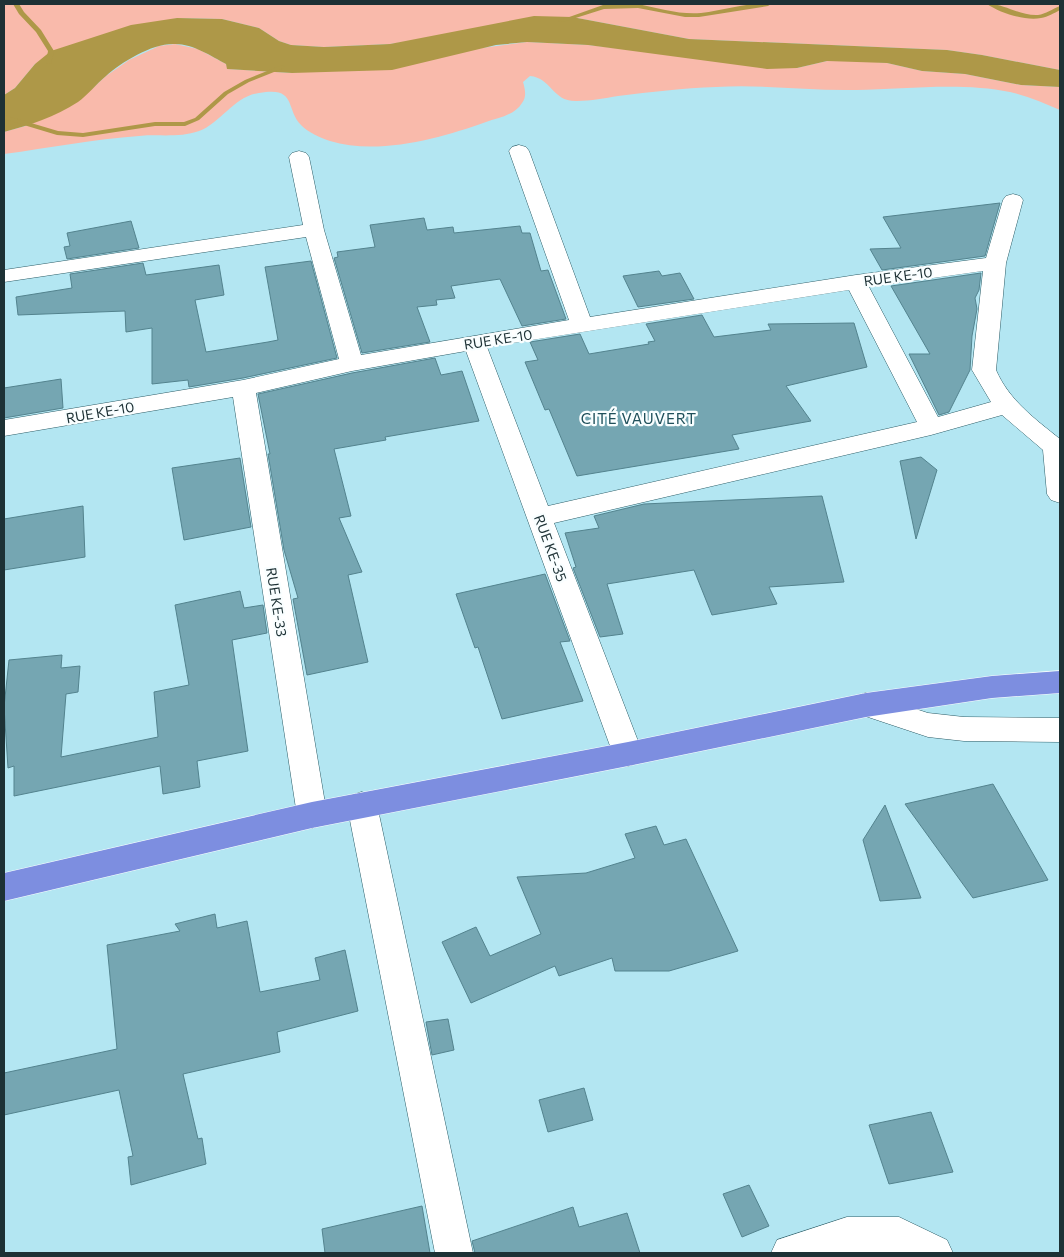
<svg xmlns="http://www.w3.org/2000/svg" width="1064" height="1257" font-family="Commissioner,sans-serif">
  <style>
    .green { fill: #f9baab }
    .water { fill: #ae9848 }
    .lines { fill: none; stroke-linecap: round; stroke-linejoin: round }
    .stream { fill: #ae9848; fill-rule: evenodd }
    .building { fill: #75a6b2; stroke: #53838e }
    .street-casing { stroke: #2d5d67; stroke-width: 1 }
    .highway-casing { stroke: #fff; stroke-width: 1 }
    .street { fill: #fff; fill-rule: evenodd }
    .highway { fill: #7d8ee0; fill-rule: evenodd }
    .labels { text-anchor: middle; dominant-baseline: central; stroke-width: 4.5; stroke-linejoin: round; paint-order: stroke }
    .street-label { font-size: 14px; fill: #1d3135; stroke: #f9feff }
    .neighbourhood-label { font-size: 15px; letter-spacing: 1px; fill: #20505b; stroke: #f9feff }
  </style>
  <rect width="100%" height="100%" fill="#b3e6f2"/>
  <path class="green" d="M4 4H1060V70L982 55 947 50 689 39 572 17 390 44 324 47 291 45 279 41 259 28 222 19 177 18 35 64 15 88 4 95Z
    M527 42 588 45 797 68 827 61H867L887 63 922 71 965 74 1021 85 1060 87V110C1044 103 1028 96 1010 92 963 82 904 89 856 90 809 91 763 84 716 87 683 88 651 92 618 96 605 98 591 101 577 101 552 102 552 78 530 76L523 82C525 89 527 97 522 103 515 115 498 118 486 122 441 138 378 156 330 141 321 138 307 132 301 125 285 108 297 86 259 93 234 96 221 123 199 131 180 138 159 134 139 136 94 139 49 148 4 154V132L29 125 93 88 106 76 129 60 159 46 175 44 198 49 226 64 228 69 292 73Z"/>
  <path class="water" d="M534 16 572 17 689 39 947 50 982 55 1060 70V87L1021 85 965 74 922 71 887 63 827 61 797 68 767 69 588 45 527 42 496 45 392 70 292 73 227 69 226 64C211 56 192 43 173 44 151 44 122 62 106 76 96 84 88 95 78 102 55 117 30 125 4 132V95L15 88 35 64 51 51 131 25 177 18 222 19 259 28 279 41 291 45 324 47 390 44Z"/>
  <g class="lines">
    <path class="stream" d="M13 4H19L24 12 41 30 54 51 51 64 46 63 48 51 36 32 19 14Z
      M638 4C658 8 680 15 701 13 724 10 748 2 771 4L768 6 699 17H685L638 8 604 9 563 22 558 21 603 5Z
      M987 4C1004 3 1019 16 1038 15 1046 14 1052 9 1060 6V10C1054 13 1048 17 1041 18 1025 21 1000 13 987 4Z
      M282 65 285 67 284 68 249 82 228 94 199 120 185 126H155L83 137 57 135 4 119V115L58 131 83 133 155 122H184L195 118 224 92 245 80Z"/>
  </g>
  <path class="building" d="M1000 203 985 256 882 270 870 249 901 248 883 217Z
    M424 218 427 230 453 227 454 233 520 226 522 233H530L541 271 548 270 566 319 522 326 500 279 451 286 455 298 436 300 437 305 417 307 430 342 362 353 334 258 338 257 337 252 375 247 370 225Z
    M131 221 139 248 67 259 64 247 70 246 67 233Z
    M311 261 337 358 243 378 189 387 188 380 152 384V328L126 332 125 311 18 315 16 297 72 288 70 274 143 263 146 275 219 265 224 295 195 300 206 352 268 342 278 340 265 267Z
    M659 271 662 276 680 273 694 299 638 307 623 276Z
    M981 273 979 290 975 298 977 309 972 336 970 370 949 412 939 415 909 354H930L891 286Z
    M702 315 714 337 771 330 768 324 854 323 867 367 786 386 811 421 732 435 739 449 577 476 549 409 545 410 525 362 538 360 530 342 580 334 589 354 649 344 648 342 655 341 646 324Z
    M435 358 441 375 462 371 479 421 385 437 386 440 334 449 351 516 339 518 362 572 348 575 368 662 307 675 293 599 298 598 284 550 268 454H270L258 394 352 373Z
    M61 379 63 408 4 418V388Z
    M921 457 937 470 916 539 900 461Z
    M240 458 251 527 184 540 172 468Z
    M822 496 844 582 769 587 777 604 712 615 694 570 607 584 623 634 600 637 573 568 576 567 565 533 599 528 594 516 644 504Z
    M83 506 85 557 4 570V519Z
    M545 574 570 641 560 642 583 701 502 719 478 647 475 648 456 594Z
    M240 591 244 608 263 605 267 633 232 640 248 751 197 761 200 787 163 794 160 766 14 796V766L8 768 4 707 9 660 62 655 61 668 80 666 78 692 66 694 61 757 158 737 154 692 189 685 175 605Z
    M993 784 1048 880 973 898 905 804Z
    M885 805 921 898 880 901 863 840Z
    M656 826 664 845 686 839 738 951 669 971H615L612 958 559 976 555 966 471 1003 442 942 476 927 490 956 541 934 517 877 586 873 635 858 625 834Z
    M215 914 217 928 247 921 260 992 320 980 315 958 345 950 358 1011 277 1032 280 1052 183 1074 198 1139 202 1138 206 1164 131 1185 128 1157 133 1156 119 1090 4 1115V1073L117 1049 107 945 180 931 175 924Z
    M448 1019 454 1050 432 1055 426 1022Z
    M584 1088 593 1120 548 1132 539 1100Z
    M931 1112 953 1172 889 1184 869 1125Z
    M749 1185 769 1226 742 1237 723 1194Z
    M422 1206 430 1253H325L322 1229Z
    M573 1207 579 1227 627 1213 640 1253H475L472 1241Z"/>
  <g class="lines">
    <defs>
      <path id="street" d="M519 145 526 147 529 151 590 317 856 275 986 258 1003 200 1006 196 1013 194 1020 196 1023 200 1006 263 996 370C1009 400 1035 419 1060 439V503L1051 500 1047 494 1043 450 1002 415 931 435 554 523 643 754 638 763 628 766 618 763 613 754 466 351 352 371 256 393 327 815 323 824 312 828 301 824 297 815 233 397 4 436V420L243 380 339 359 306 237 4 282V270L303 225 289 157 292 153 299 151 306 153 309 157 324 230 361 355 569 320 509 151 512 147ZM983 271 972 370 991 402 938 417 869 287ZM849 290 917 422 548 506 487 347Z
        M866 693 928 713 964 717 1060 718V742L964 741 928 737 856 713 852 705 856 697Z
        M362 792 373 796 377 805 473 1253H435L347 805 351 796Z
        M847 1217H899L947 1240 953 1253H771L777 1240Z"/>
      <path id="highway" d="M1060 671V693L992 698 866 717 628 766 312 828 4 901V873L312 802 628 742 866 693 992 676Z"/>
    </defs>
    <use href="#street" class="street-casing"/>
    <use href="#highway" class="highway-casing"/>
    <use href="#street" class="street"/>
    <use href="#highway" class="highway"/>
  </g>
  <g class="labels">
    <g class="street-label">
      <text transform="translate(898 276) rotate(-8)">RUE KE-10</text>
      <text transform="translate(498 339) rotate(-9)">RUE KE-10</text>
      <text transform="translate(100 412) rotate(-10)">RUE KE-10</text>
      <text transform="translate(551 548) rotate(70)">RUE KE-35</text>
      <text transform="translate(277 602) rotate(81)">RUE KE-33</text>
    </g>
    <g class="neighbourhood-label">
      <text x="639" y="418">CITÉ VAUVERT</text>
    </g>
  </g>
  <rect width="1064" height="1257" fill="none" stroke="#1d3135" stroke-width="10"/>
</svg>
